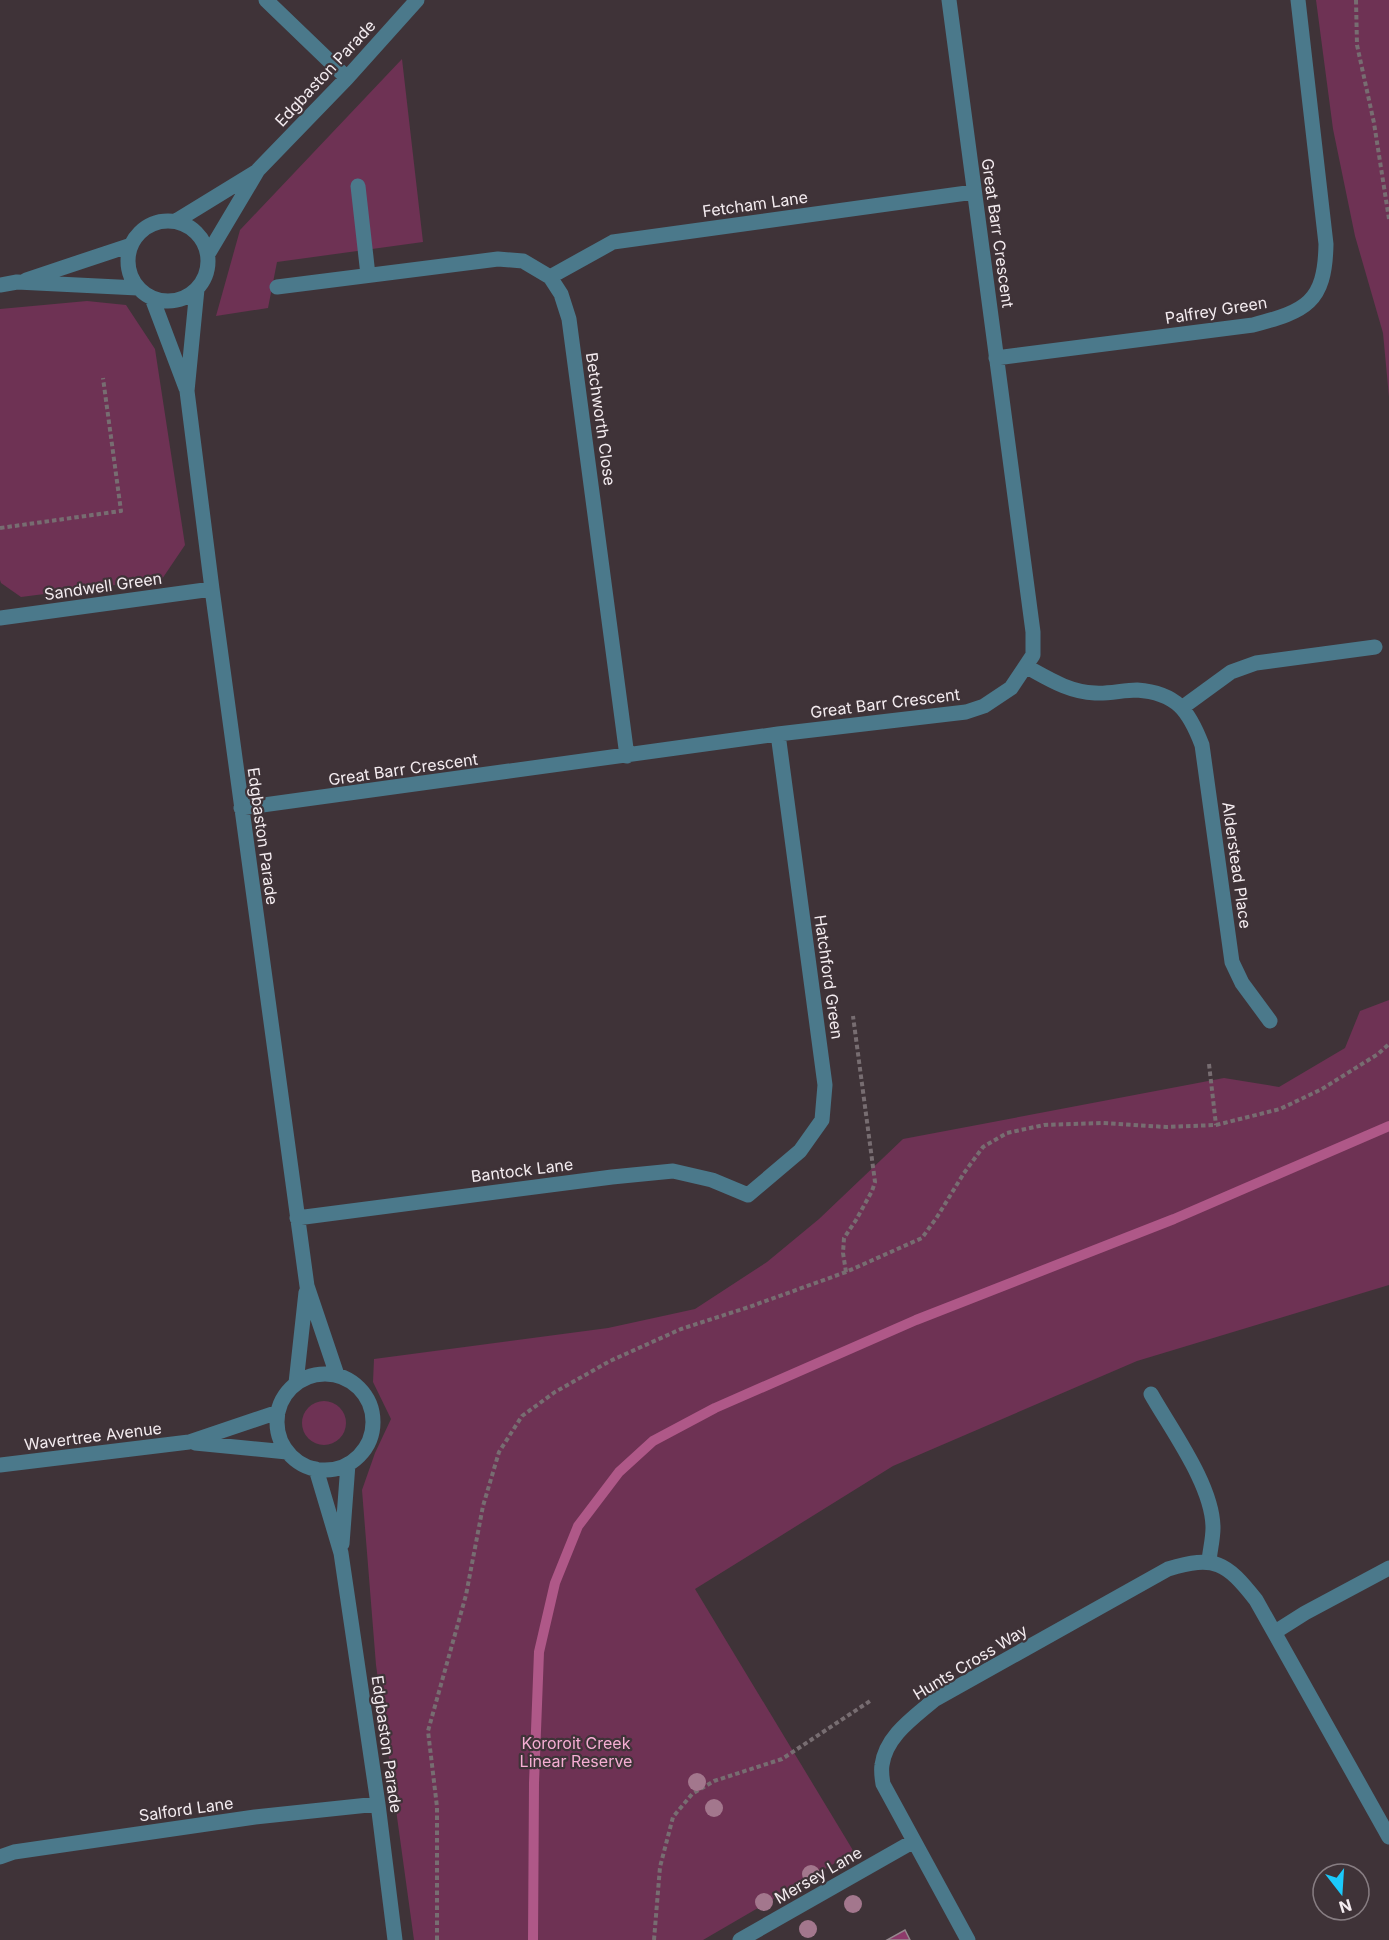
<svg xmlns="http://www.w3.org/2000/svg" width="1389" height="1940" font-family="Inter,sans-serif">
  <style>
    .green { fill: #6e3254 }
    .lines { fill: none; stroke-linecap: round; stroke-linejoin: round }
    .stream { stroke: #af5888; stroke-width: 10 }
    .building { fill: #8e3a6b; stroke: #96888e; stroke-width: 1.5 }
    .path { stroke: #776d71; stroke-width: 4; stroke-dasharray: 4.5 3; stroke-linecap: butt }
    .lane { stroke: #4b798b; stroke-width: 15 }
    .street { stroke: #4b798b; stroke-width: 15 }
    .tree { fill: #a3778d }
    .labels { text-anchor: middle; dominant-baseline: central; stroke-width: 4.5; stroke-linejoin: round; paint-order: stroke }
    .street-label { font-size: 16px; fill: #f4ecf0; stroke: #3f3338 }
    .park-label { font-size: 16px; fill: #f5aed3; stroke: #3f3338 }
  </style>
  <rect width="100%" height="100%" fill="#3f3338"/>
  <path class="green" d="M1316 0H1389V397L1383 333 1355 236 1333 129Z
    M402 59 423 242 277 262 268 308 216 316 240 230Z
    M87 301 126 305 155 349 185 545 162 579 21 597 1 583 0 580V309Z
    M1389 1000V1285L1137 1361 893 1466 695 1589 854 1852 703 1940H414L376 1665 362 1490 375 1453 391 1419 373 1382 374 1359 608 1328 695 1309 767 1262 819 1219 903 1139 1224 1078 1279 1087 1345 1048 1360 1011Z
    M302 1423a22 22 0 1 1 44 0a22 22 0 1 1-44 0Z"/>
  <g class="lines">
    <path class="stream" d="M533 1940 534 1783 539 1652 555 1583 578 1526 619 1472 653 1441 715 1408 916 1320 1174 1219 1389 1126"/>
  </g>
  <path class="building" d="M905 1930 910 1940H887Z"/>
  <g class="lines">
    <path class="path" d="M1356 0 1357 45 1374 123 1389 219
      M0 528 121 511 103 378
      M1209 1064 1216 1125
      M846 1272 843 1253 844 1238 856 1220 872 1191 875 1182 853 1016
      M437 1940V1807L428 1731 466 1595 483 1506 499 1452 522 1416 555 1392 610 1361 681 1329 749 1307 846 1272 922 1238 937 1217 964 1173 983 1147 1007 1133 1044 1125 1103 1123 1166 1127 1216 1125 1280 1109 1322 1089 1378 1054 1389 1044
      M654 1940 660 1867 673 1817 692 1794 714 1781 782 1759 870 1701"/>
    <path class="lane" d="M1151 1394C1172 1431 1213 1486 1213 1528 1213 1539 1210 1550 1209 1561"/>
    <path class="street" d="M266 0 347 78
      M358 186 368 275
      M128 261a40 40 0 1 1 80 0a40 40 0 1 1-80 0Z
      M176 221 256 172
      M208 254 258 170 347 78 417 0
      M550 277 613 242 974 192
      M26 280 131 245
      M0 285 17 282 138 288
      M277 287 498 259 523 261 550 277 561 294 569 319 627 756
      M197 289 187 391 212 589 307 1286 337 1375
      M152 298 186 388
      M996 358 1253 325C1306 311 1325 303 1326 244L1298 0
      M0 618 212 589
      M1027 667C1049 679 1069 692 1095 693 1109 694 1123 690 1137 690 1177 693 1189 711 1202 745L1232 962 1242 983 1270 1021
      M1183 707 1231 672 1256 663 1375 647
      M241 808 778 734 966 712 984 706 1011 688 1033 655V632L949 0
      M297 1218 612 1177 673 1171 712 1180 748 1195 800 1151 822 1120 825 1085 778 734
      M277 1422a48 48 0 1 1 96 0a48 48 0 1 1-96 0Z
      M296 1383 306 1292
      M195 1443 287 1452
      M0 1465 189 1442 278 1412
      M316 1469 341 1553 378 1804 395 1940
      M342 1544 348 1464
      M1275 1632 1305 1613 1389 1568
      M0 1857 14 1852 255 1817 378 1804
      M740 1940 914 1841
      M968 1940 883 1784C882 1778 881 1771 882 1765 886 1736 913 1718 934 1700L1168 1569C1215 1555 1226 1562 1256 1600L1389 1837"/>
  </g>
  <g class="tree">
    <circle cx="697" cy="1782" r="9"/>
    <circle cx="714" cy="1808" r="9"/>
    <circle cx="811" cy="1874" r="9"/>
    <circle cx="764" cy="1902" r="9"/>
    <circle cx="853" cy="1904" r="9"/>
    <circle cx="808" cy="1929" r="9"/>
  </g>
  <g class="labels">
    <g class="street-label">
      <text transform="translate(325 73) rotate(-47)">Edgbaston Parade</text>
      <text transform="translate(755 204) rotate(-8)">Fetcham Lane</text>
      <text transform="translate(998 233) rotate(82)">Great Barr Crescent</text>
      <text transform="translate(1216 310) rotate(-9)">Palfrey Green</text>
      <text transform="translate(601 419) rotate(82)">Betchworth Close</text>
      <text transform="translate(103 586) rotate(-8)">Sandwell Green</text>
      <text transform="translate(885 703) rotate(-7)">Great Barr Crescent</text>
      <text transform="translate(403 769) rotate(-8)">Great Barr Crescent</text>
      <text transform="translate(263 836) rotate(82)">Edgbaston Parade</text>
      <text transform="translate(1237 865) rotate(82)">Alderstead Place</text>
      <text transform="translate(829 977) rotate(82)">Hatchford Green</text>
      <text transform="translate(522 1170) rotate(-7)">Bantock Lane</text>
      <text transform="translate(93 1436) rotate(-7)">Wavertree Avenue</text>
      <text transform="translate(970 1662) rotate(-31)">Hunts Cross Way</text>
      <text transform="translate(387 1744) rotate(82)">Edgbaston Parade</text>
      <text transform="translate(186 1809) rotate(-8)">Salford Lane</text>
      <text transform="translate(818 1875) rotate(-30)">Mersey Lane</text>
    </g>
    <g class="park-label">
      <text x="576" y="1743">Kororoit Creek<tspan x="576" dy="18">Linear Reserve</tspan></text>
    </g>
  </g>
  <g transform="translate(1341 1892) rotate(163)"><circle r="28" fill="#3f3338" stroke="#877d82" stroke-width="1.5"/>
  <path d="M0-4.5L10 22L0 15L-10 22Z" fill="#1bcafc"/>
  <text y="-9" font-size="16" font-weight="bold" text-anchor="middle" fill="#f4ecf0">N</text>
  </g>
</svg>
